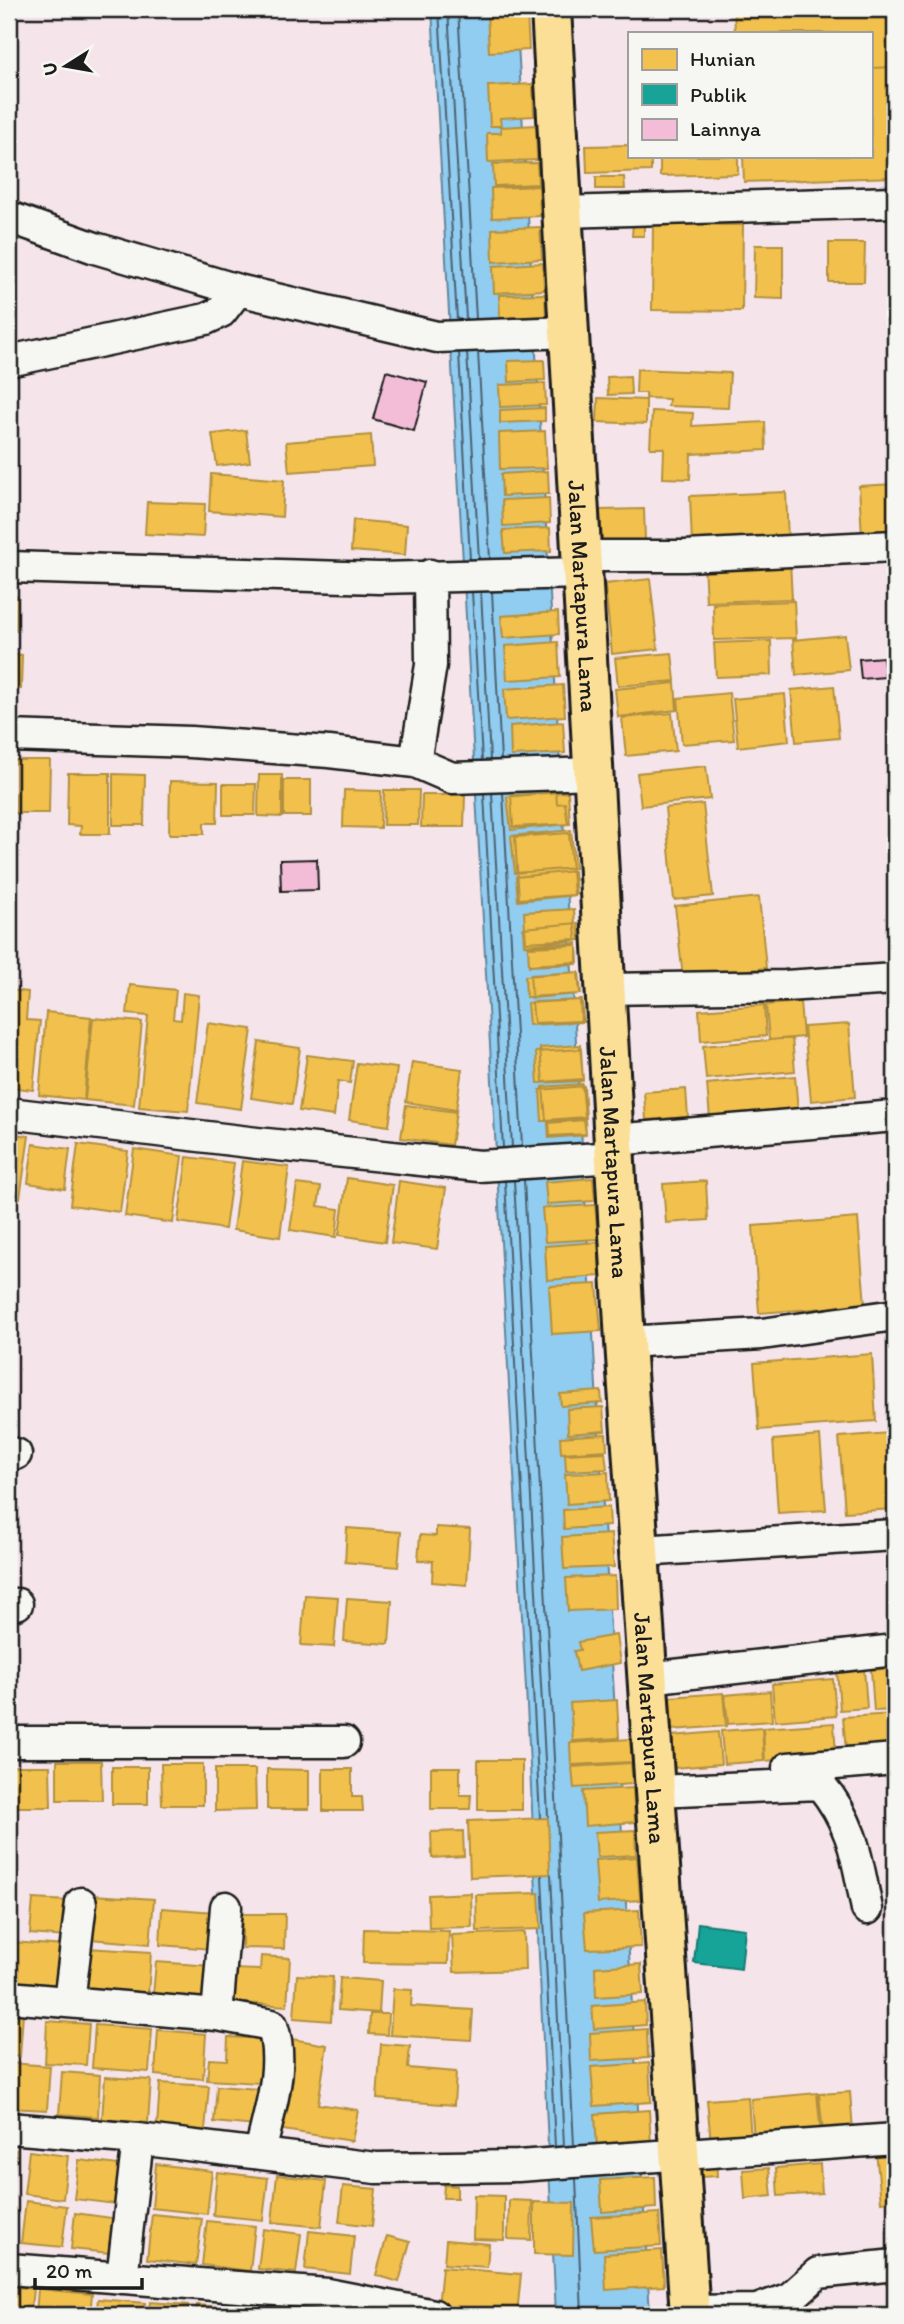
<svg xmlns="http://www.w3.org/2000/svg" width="904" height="2324" font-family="Itim,sans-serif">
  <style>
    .water { fill: #91ccf1; stroke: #62869c; stroke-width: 2 }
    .homes { fill: #f2c14e; stroke: #b2903f; stroke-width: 2 }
    .public { fill: #17a398; stroke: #187a73; stroke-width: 2 }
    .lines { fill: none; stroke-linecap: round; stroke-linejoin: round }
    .shore { stroke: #4b6271; stroke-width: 2 }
    .building { fill: #f3bdd8; stroke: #1c1c1c; stroke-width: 2 }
    .street-casing { stroke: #1c1c1c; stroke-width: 35 }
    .primary-casing { stroke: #1c1c1c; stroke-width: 44 }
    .street { stroke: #f6f6f2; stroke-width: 30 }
    .primary { stroke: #fbdf96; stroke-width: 38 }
    .labels { text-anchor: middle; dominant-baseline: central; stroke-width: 7; stroke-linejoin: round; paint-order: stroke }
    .street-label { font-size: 24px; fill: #1c1c1c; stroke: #f6f6f2 }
  </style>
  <rect width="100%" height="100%" fill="#f5e5ea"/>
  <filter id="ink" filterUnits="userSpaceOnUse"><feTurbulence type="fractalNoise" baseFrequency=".0143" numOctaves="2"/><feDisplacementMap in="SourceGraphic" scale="14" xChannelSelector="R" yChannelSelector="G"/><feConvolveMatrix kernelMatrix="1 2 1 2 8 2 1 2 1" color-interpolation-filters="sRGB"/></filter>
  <g filter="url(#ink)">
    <path class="water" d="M432 9H516L650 2315H556L528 1724Z"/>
    <path class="homes" d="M734 9H895V67L871 68V33H735Z
      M527 12 529 50 489 52 487 13Z
      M895 67V177L744 182 743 156H871V68Z
      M533 84 534 116 500 118 501 126H490L488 86Z
      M536 125 537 160 488 162 487 133H501V127Z
      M629 145V156H651V171L587 173 586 146Z
      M660 156H738V174L660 176Z
      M537 163 538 184 494 186 493 164Z
      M596 177H624L625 189H596Z
      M539 186 540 216 492 218 491 188Z
      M644 222V236H632L633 223Z
      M653 224 743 225 742 311 652 310Z
      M540 227 542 259 493 262 492 229Z
      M829 243H865L864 282H829Z
      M755 245H783V299L754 298Z
      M543 263 544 290 494 293 493 266Z
      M545 294 546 316 500 318 499 295Z
      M544 360 545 380 509 382 508 361Z
      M637 369 730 373 728 408 668 406 669 399 646 398V393H636Z
      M630 376 631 394 608 395 607 377Z
      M545 383 546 405 500 407 499 385Z
      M598 398 646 400V424L597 422Z
      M545 408V421L500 423V410Z
      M652 411 693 413 692 426 765 422 766 450 691 454 690 479 663 478 664 448H650Z
      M246 430 250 462 217 466 212 434Z
      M545 431 547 468 500 469 499 433Z
      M371 435 373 466 289 472 286 442Z
      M548 471 549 494 502 496 501 474Z
      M211 474 284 480 282 517 209 511Z
      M895 484V534L862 536 859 486Z
      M786 492 788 541 692 544 690 496Z
      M549 498 550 523 503 526 502 500Z
      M147 502 205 504 203 537 145 534Z
      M644 509 645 540 602 542 600 510Z
      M353 520 407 525 405 555 351 551Z
      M550 528 551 551 505 553 503 530Z
      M790 561 792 599 706 602 704 564Z
      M650 579 658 649 612 654 605 584Z
      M9 596H17L16 631 9 630Z
      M794 601 796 638 714 640 713 604Z
      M558 612 559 634 503 638 501 616Z
      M845 635 849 670 796 675 793 640Z
      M771 641 772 675 716 677 714 643Z
      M558 642 560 677 507 680 505 646Z
      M672 653 675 681 618 686 615 658Z
      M9 654 22 655 21 689H9Z
      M675 683 677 710 618 717 615 689Z
      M563 685 565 716 506 720 504 689Z
      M834 686 839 738 796 742 791 690Z
      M729 693 734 740 682 744 678 698Z
      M785 694 789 741 738 747 733 699Z
      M672 713 676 751 626 756 622 718Z
      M563 722 565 753 511 756 510 726Z
      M16 760H50L49 813H16Z
      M706 766 710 799 641 806 637 773Z
      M68 773H110V834H80L81 826 67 825Z
      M113 774 145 775 144 825H113Z
      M259 775H282V817L258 816Z
      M284 780H311V816H284Z
      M170 781 218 782 217 823H204V834H169Z
      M223 784H256L255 815H223Z
      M344 790 381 791 380 828 343 827Z
      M384 790H419L418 825H383Z
      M556 792 557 804 565 803 568 824 511 830 507 797Z
      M568 792 570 824 513 827 511 795Z
      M422 795H465L464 827H421Z
      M703 804 713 896 674 900 665 808Z
      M571 830 575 868 515 873 511 836Z
      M569 833 574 895 519 899 515 837Z
      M574 871 576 895 518 901 516 877Z
      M759 897 766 968 683 977 675 906Z
      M574 909 576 939 526 942 524 912Z
      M578 923 580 940 524 945 523 928Z
      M577 943 578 962 529 965 528 946Z
      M577 945V964L529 966 528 947Z
      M578 972 580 994 532 998 530 975Z
      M579 972 581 994 526 997 525 976Z
      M130 985 176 990 173 1019 181 1020 183 993 199 995 188 1111 139 1107 148 1016 127 1014Z
      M9 990 28 992 26 1020 40 1021 33 1090 9 1087Z
      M580 1000 581 1021 534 1023 532 1002Z
      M582 1000 583 1022 529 1025 527 1003Z
      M800 1002 803 1037 769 1040 766 1005Z
      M764 1005 766 1036 701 1041 699 1010Z
      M46 1012 91 1017 84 1100 39 1095Z
      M93 1018 142 1022 134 1105 85 1100Z
      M208 1023 252 1029 241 1109 197 1103Z
      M849 1024 855 1097 811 1101 804 1027Z
      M792 1038 795 1071 706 1079 703 1046Z
      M259 1042 300 1048 292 1104 251 1098Z
      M580 1045 583 1079 543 1082 540 1048Z
      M581 1049 583 1081 538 1083 536 1052Z
      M307 1055 353 1061 350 1083 338 1081 334 1116 299 1111Z
      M412 1062 462 1069 456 1110 406 1102Z
      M357 1063 397 1068 389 1126 349 1120Z
      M795 1076 798 1111 710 1119 707 1084Z
      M582 1084 585 1117 546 1120 543 1087Z
      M584 1086 586 1118 542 1121 540 1090Z
      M686 1089 688 1117 646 1120 644 1092Z
      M406 1105 456 1112 451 1145 401 1138Z
      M584 1119 586 1134 550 1136 549 1121Z
      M585 1120 586 1135 549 1138 548 1123Z
      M9 1133 29 1136 20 1198 9 1197Z
      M33 1144 70 1149 65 1189 28 1183Z
      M78 1144 128 1151 120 1212 70 1205Z
      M134 1149 182 1156 173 1223 125 1216Z
      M187 1157 234 1163 225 1229 178 1222Z
      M242 1161 289 1167 280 1237 233 1230Z
      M347 1178 393 1185 385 1242 339 1235Z
      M593 1178 595 1201 547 1204 545 1182Z
      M399 1181 446 1188 437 1249 391 1243Z
      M706 1181 708 1220 666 1223 663 1184Z
      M297 1184 321 1187 318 1206 339 1209 336 1237 290 1230Z
      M595 1205 598 1239 545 1242 542 1208Z
      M858 1218 865 1305 759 1313 753 1226Z
      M598 1242 600 1276 547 1280 545 1246Z
      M597 1284 601 1331 552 1334 549 1286Z
      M872 1354 876 1421 759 1430 754 1363Z
      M601 1391 602 1403 561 1406 560 1394Z
      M603 1407 605 1431 568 1434 567 1409Z
      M889 1433 895 1509 845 1512 839 1437Z
      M606 1434 607 1450 561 1453 560 1437Z
      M820 1436 826 1510 778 1513 773 1440Z
      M605 1452 607 1469 566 1471 565 1454Z
      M608 1472 609 1501 567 1504 565 1474Z
      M9 1479 16 1480 9 1514Z
      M609 1507 610 1526 564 1529 563 1510Z
      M436 1527 470 1529 467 1585 432 1582 433 1561 418 1560 420 1535 436 1536Z
      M347 1528 401 1532 398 1567 345 1562Z
      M611 1534 614 1567 564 1569 562 1537Z
      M615 1576 616 1609 568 1611 566 1578Z
      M305 1595 338 1597 334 1647 301 1645Z
      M347 1598 392 1601 389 1644 344 1641Z
      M9 1616H12V1665H9Z
      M616 1635 620 1663 578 1671 574 1651 580 1650 578 1642Z
      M895 1668V1710L874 1711 871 1670Z
      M864 1669 867 1708 840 1710 837 1670Z
      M833 1679 836 1716 775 1721 772 1684Z
      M770 1691 772 1721 728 1724 725 1695Z
      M723 1693 726 1726 672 1730 670 1697Z
      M617 1700 619 1738 573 1741 570 1703Z
      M895 1714V1748L846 1752 843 1717Z
      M834 1723 836 1755 765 1761 763 1728Z
      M762 1728 764 1761 724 1764 721 1731Z
      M718 1732 721 1764 674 1768 672 1736Z
      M630 1739 632 1762 571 1765 570 1743Z
      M478 1760H522V1810H478Z
      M57 1761H101L102 1800H57Z
      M631 1763 633 1784 574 1788 572 1767Z
      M161 1764H203V1805H162Z
      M9 1766H50L51 1807H9Z
      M112 1767H148V1804H112Z
      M431 1767H460V1795H471L470 1809H431Z
      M215 1769H255L256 1810 215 1811Z
      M267 1769 309 1770V1809H267Z
      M323 1769H352V1797H362L363 1811H323Z
      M633 1788 635 1822 585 1826 583 1791Z
      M548 1818 550 1874 470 1877 468 1821Z
      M635 1830 636 1855 597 1857 595 1832Z
      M463 1831 464 1856 432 1858 431 1832Z
      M637 1857 640 1900 598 1903 595 1860Z
      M471 1893 472 1927 429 1928 428 1895Z
      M539 1893 541 1929 477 1931 476 1895Z
      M93 1895 154 1899 150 1944 90 1939Z
      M33 1899 69 1901 66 1937 30 1934Z
      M162 1908 215 1912 213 1949 160 1945Z
      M639 1910 641 1947 587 1949 584 1913Z
      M242 1914H285L284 1949 242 1948Z
      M364 1929 449 1931 448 1964 363 1963Z
      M524 1932 525 1970 454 1972 452 1935Z
      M12 1942 64 1946 61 1986 9 1982Z
      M87 1948 151 1952 148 1996 84 1992Z
      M261 1956 290 1958 287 2006 230 2002 232 1969 260 1970Z
      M156 1962 212 1966 210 1999 153 1995Z
      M641 1964 643 1994 596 1997 595 1967Z
      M297 1975 333 1977 331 2021 294 2018Z
      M340 1978 381 1981 379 2013 338 2010Z
      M393 1989 412 1990 411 2006 473 2010 471 2040 390 2035Z
      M645 2002 646 2025 594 2029 592 2006Z
      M9 2012 23 2013 20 2057 9 2056Z
      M370 2014H388L387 2035 369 2034Z
      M47 2021 89 2024 86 2065 45 2063Z
      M95 2025 152 2029 149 2072 92 2068Z
      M647 2029 648 2058 591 2061 590 2033Z
      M158 2030 206 2034 203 2079 155 2075Z
      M228 2037 263 2039 260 2083 207 2080 209 2059 227 2060Z
      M292 2039 327 2045 318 2104 358 2110 352 2141 277 2129Z
      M381 2044 410 2046 408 2068 456 2072 454 2105 377 2099Z
      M9 2063 50 2066 47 2110 9 2108Z
      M649 2063 651 2102 594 2106 591 2067Z
      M62 2072 100 2075 98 2117 59 2114Z
      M105 2077 151 2080 148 2123 102 2119Z
      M160 2083 209 2086 205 2130 157 2127Z
      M217 2086 258 2089 256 2126 214 2122Z
      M850 2092 853 2130 823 2133 819 2094Z
      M817 2093 821 2135 754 2140 751 2099Z
      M748 2097 751 2140 711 2143 707 2100Z
      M649 2110 651 2145 597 2148 595 2114Z
      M9 2149 16 2150 11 2194H9Z
      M895 2149V2200L881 2202 876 2151Z
      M29 2151 68 2156 63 2199 24 2194Z
      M716 2156 717 2176 701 2177 699 2157Z
      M79 2160 119 2165 115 2204 74 2199Z
      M156 2164 212 2171 207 2214 152 2208Z
      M820 2164 822 2193 778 2196 776 2168Z
      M769 2168 772 2196 745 2199 743 2170Z
      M217 2172 268 2178 263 2220 213 2215Z
      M277 2175 326 2181 321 2227 272 2222Z
      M655 2177 656 2208 602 2212 600 2180Z
      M444 2185 457 2186V2198H443Z
      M343 2186 376 2189 372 2226 339 2222Z
      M474 2195 504 2196V2240L473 2239Z
      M509 2200 532 2201 531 2240 508 2239Z
      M26 2201 67 2206 62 2247 21 2243Z
      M534 2202 574 2203 573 2255 534 2254Z
      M75 2213 112 2218 109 2253 71 2249Z
      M659 2213 661 2246 594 2250 591 2217Z
      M152 2214 202 2219 196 2265 147 2259Z
      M207 2221 255 2226 250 2271 202 2265Z
      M263 2229 301 2234 296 2273 258 2269Z
      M309 2231 354 2236 350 2274 305 2269Z
      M387 2236 410 2242 399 2282 376 2275Z
      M446 2240 489 2244 487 2267 444 2264Z
      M662 2250 664 2286 606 2290 604 2254Z
      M442 2267 521 2274 517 2315 438 2307Z
      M9 2286 33 2289 30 2315H9Z
      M38 2289 92 2294 90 2315H36Z
      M98 2299 145 2303 144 2315H96Z
      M150 2302 188 2305V2315H148Z
      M197 2305 236 2309 235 2315H196Z
      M255 2309 302 2313V2315H255Z
      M665 2311V2315H606V2314Z"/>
    <path class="public" d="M698 1923 745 1929 741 1969 694 1963Z"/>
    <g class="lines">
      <path class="shore" d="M439 9 457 320
        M448 9 466 319
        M458 9 476 319
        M467 352 479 559
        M478 352 490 559
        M459 353 470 559
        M472 592 482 760
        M481 592 490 760
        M492 592 501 760
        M492 793 512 1147
        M503 793 522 1146
        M484 794 503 1148
        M514 1180 548 1816
        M524 1180 574 2145
        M505 1181 540 1817
        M551 1875 564 2146
        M542 1876 555 2147
        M576 2179 582 2315"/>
    </g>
    <path class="building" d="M386 371 427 382 414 431 373 419Z
      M883 657 885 677 861 679 859 659Z
      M317 859 318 890 281 891 280 860Z"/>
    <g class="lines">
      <defs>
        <path id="street" d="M563 212 895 202
          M9 217 95 248 238 290 437 337 570 332
          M9 361 206 319 221 312 238 290
          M582 556H685L895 546
          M9 567 379 578 583 573
          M9 736 191 742 329 752 415 762 452 778 594 773
          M415 762 431 665 430 575
          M606 989 785 986 895 979
          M9 1113 257 1143 479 1166 615 1157
          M614 1140 895 1116
          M625 1342 762 1334 895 1315
          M9 1453 16 1454
          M640 1551 895 1535
          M9 1604H17
          M648 1678 895 1650
          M9 1742H344
          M788 1768 895 1759
          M656 1791 820 1784C854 1825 857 1859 867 1909
          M9 1997 217 2015 272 2025C286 2065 269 2112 260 2153
          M69 2002 81 1903
          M217 2015 226 1907
          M9 2128 138 2139 376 2168 518 2166 895 2139
          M9 2269 327 2294 434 2315
          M122 2278 138 2139
          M690 2311 757 2310 790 2298 818 2273 895 2265"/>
        <g id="primary">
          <path id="s1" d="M551 9 625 1342 690 2315"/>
        </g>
      </defs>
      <use href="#street" class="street-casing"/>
      <use href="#primary" class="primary-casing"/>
      <use href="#street" class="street"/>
      <use href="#primary" class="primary"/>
    </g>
  </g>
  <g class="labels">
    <g class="street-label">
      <text stroke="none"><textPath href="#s1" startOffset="588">Jalan Martapura Lama</textPath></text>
      <text stroke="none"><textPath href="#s1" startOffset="1155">Jalan Martapura Lama</textPath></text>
      <text stroke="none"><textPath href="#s1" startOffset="1722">Jalan Martapura Lama</textPath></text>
    </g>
  </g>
  <rect width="904" height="2324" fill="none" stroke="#f6f6f2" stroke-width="35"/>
  <rect x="18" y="18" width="869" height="2289" fill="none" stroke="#1c1c1c" stroke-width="2.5" filter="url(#ink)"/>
  <rect x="628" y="32" width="245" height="126" fill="#f6f6f2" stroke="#9f9f9c" stroke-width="2"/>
  <rect x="642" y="49" width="35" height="21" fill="#f2c14e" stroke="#9f9f9c" stroke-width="2"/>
  <text x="690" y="66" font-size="21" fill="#1c1c1c">Hunian</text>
  <rect x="642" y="84" width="35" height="21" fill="#17a398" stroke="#9f9f9c" stroke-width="2"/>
  <text x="690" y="102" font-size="21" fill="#1c1c1c">Publik</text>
  <rect x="642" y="119" width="35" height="21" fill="#f3bdd8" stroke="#9f9f9c" stroke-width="2"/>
  <text x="690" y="136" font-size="21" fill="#1c1c1c">Lainnya</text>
  <g transform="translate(66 66) rotate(259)" stroke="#f6f6f2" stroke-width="5" paint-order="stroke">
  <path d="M0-5L12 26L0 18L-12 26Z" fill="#1c1c1c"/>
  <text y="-10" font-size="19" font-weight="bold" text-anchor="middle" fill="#1c1c1c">U</text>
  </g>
  <path d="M35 2278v10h107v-10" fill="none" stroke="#1c1c1c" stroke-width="3.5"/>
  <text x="46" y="2278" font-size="21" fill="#1c1c1c" stroke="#f6f6f2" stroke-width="5" paint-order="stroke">20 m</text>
</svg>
